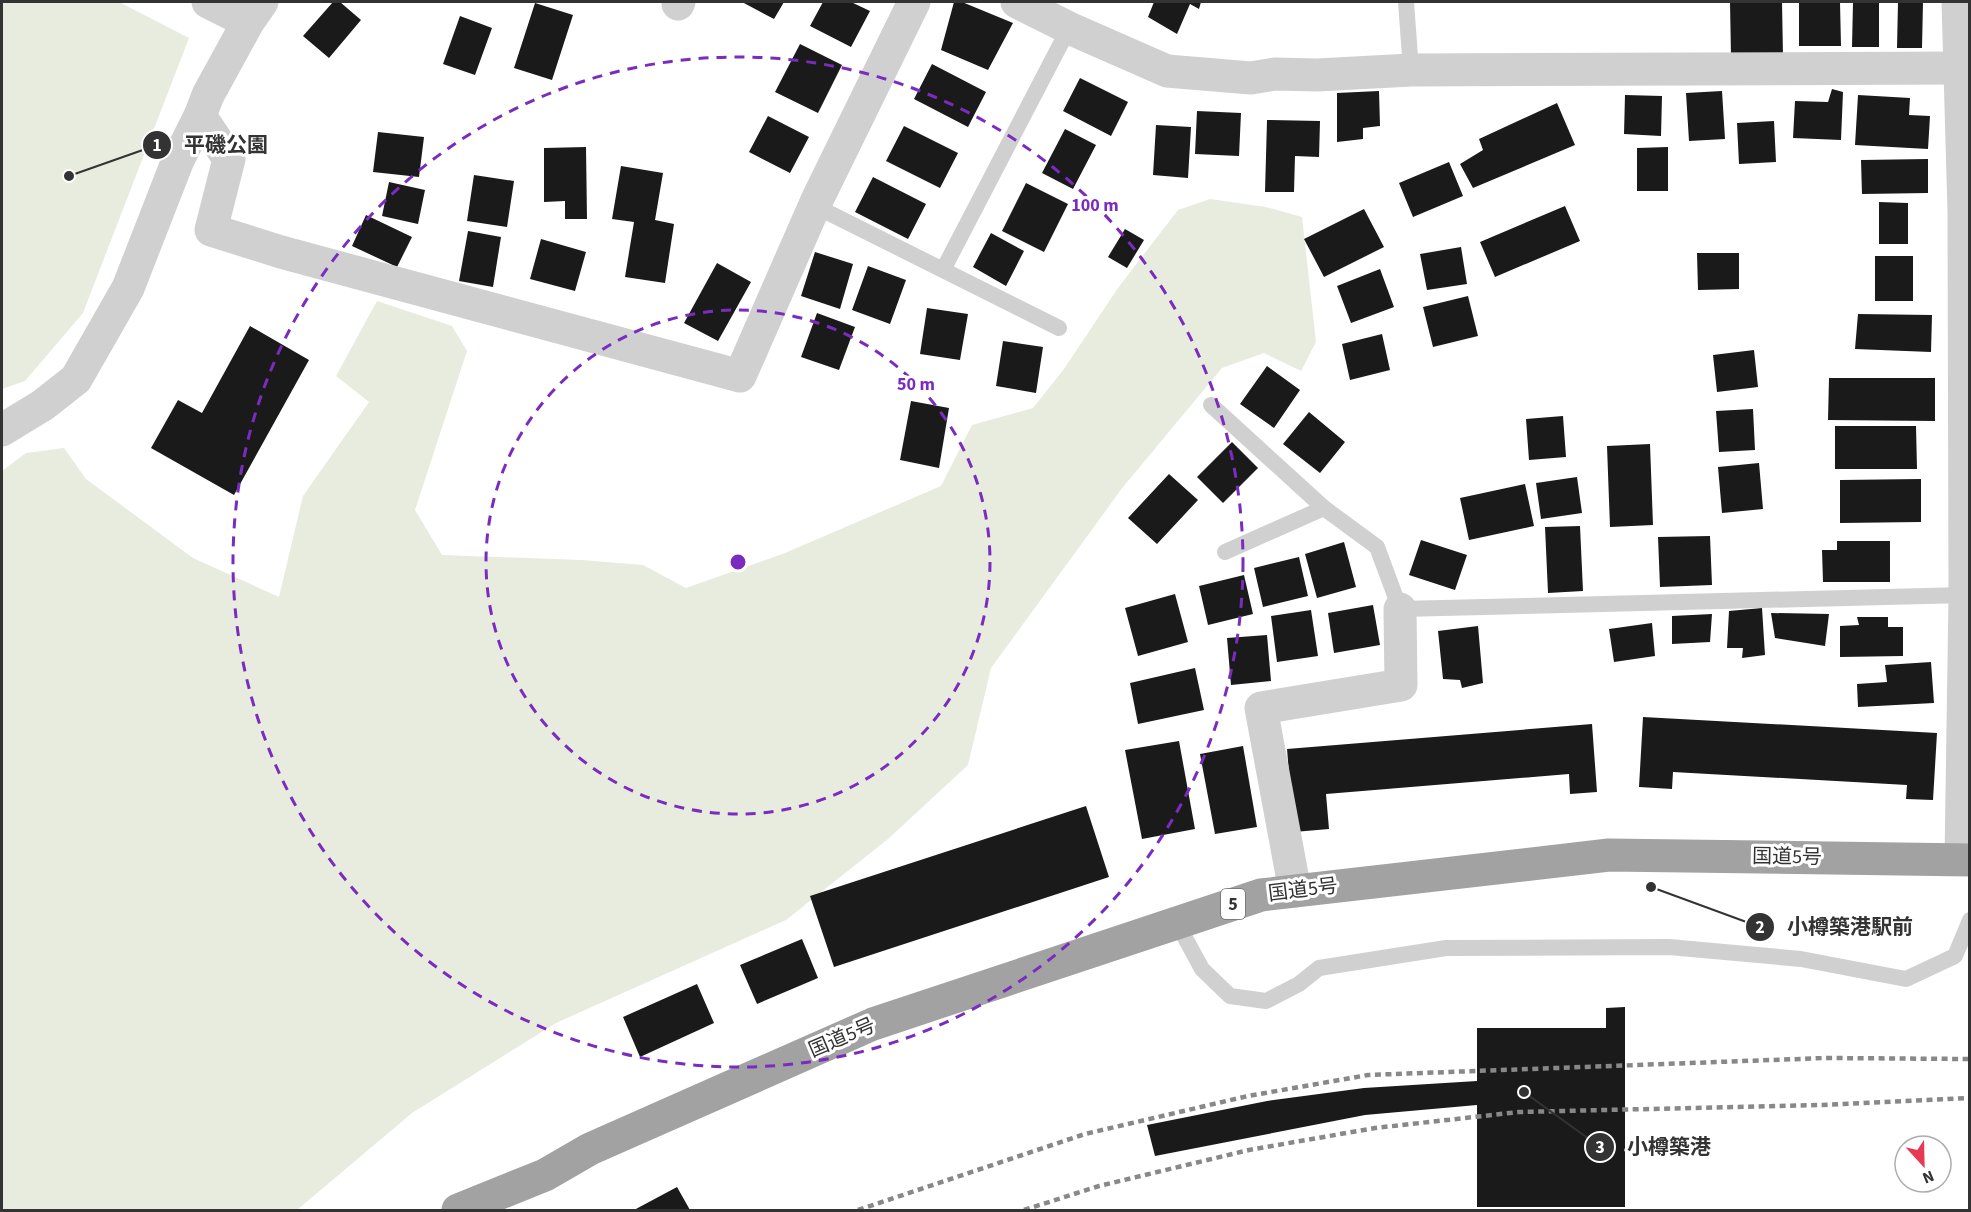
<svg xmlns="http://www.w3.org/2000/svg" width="1971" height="1212" font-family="'Source Sans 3','Noto Sans JP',sans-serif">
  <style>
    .green { fill: #e7ecdf }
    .building { fill: #1a1a1a }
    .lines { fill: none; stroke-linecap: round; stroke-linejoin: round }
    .service { stroke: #d0d0d0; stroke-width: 16 }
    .minor { stroke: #d0d0d0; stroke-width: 33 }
    .tertiary { stroke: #d0d0d0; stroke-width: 33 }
    .trunk { stroke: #a2a2a2; stroke-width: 33 }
    .rail { stroke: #888; stroke-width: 4.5; stroke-dasharray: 6 4.5; stroke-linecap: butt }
    .ring { fill: none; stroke: #7b2cbf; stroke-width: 3; stroke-dasharray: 10 8 }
    .labels { text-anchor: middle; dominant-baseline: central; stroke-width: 6; stroke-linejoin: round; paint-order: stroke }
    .shield { fill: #fff; stroke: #707070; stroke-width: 1.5 }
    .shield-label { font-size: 18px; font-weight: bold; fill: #333 }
    .street-label { font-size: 20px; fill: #333; stroke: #fff }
    .centre { fill: #7b2cbf; stroke: #fff; stroke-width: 3 }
    .ring-label { font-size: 18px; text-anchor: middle; font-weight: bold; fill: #7b2cbf; stroke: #fff; stroke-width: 6; stroke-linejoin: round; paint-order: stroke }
    .leader { fill: none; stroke: #333; stroke-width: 2 }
    .callout-dot { fill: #333; stroke: #fff; stroke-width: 2 }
    .mark-label { font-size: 18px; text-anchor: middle; font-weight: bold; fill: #fff }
    .callout-label { font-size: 21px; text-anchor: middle; font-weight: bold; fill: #333; stroke: #fff; stroke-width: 6; stroke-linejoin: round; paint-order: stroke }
  </style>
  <rect width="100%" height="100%" fill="#fff"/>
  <path class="green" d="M2 2H119L189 38 83 313 25 381 2 389Z
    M1210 199 1266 207 1302 217 1316 342 1301 371 1264 353 1222 368 1123 487 991 668 968 765 888 839 786 920 556 1023 412 1113 297 1210H2V471L26 453 64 448 86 479 193 558 279 597 303 496 369 402 336 376 377 301 452 326 467 351 415 510 442 555 581 560 643 565 686 588 785 553 941 486 972 425 1033 408 1064 369 1118 288 1178 210Z"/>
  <path class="building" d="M333 2H340L361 20 329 58 303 36Z
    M742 2H784L774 19Z
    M823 2H851L870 11 851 47 810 26Z
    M954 2H962L1013 23 988 70 941 50Z
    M1154 2H1201L1199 9 1190 4 1177 34 1148 17Z
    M1730 2H1782L1783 56 1731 57Z
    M1799 2H1840L1841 46H1799Z
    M1853 2H1879V47H1852Z
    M1898 2H1923L1922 48H1897Z
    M535 3 573 15 552 80 514 68Z
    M460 16 492 28 475 75 443 64Z
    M800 44 842 65 818 113 775 92Z
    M932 64 986 92 968 127 914 99Z
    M1080 78 1128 102 1111 136 1063 111Z
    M1832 89 1843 92 1841 140 1793 138 1795 101 1828 102Z
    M1379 91 1380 126 1363 128V139L1337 142V93Z
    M1722 91 1725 139 1689 141 1686 93Z
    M1625 95 1662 96 1661 136 1624 134Z
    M1858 95 1910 98 1909 115 1930 116 1928 149 1855 145Z
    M1557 103 1575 145 1473 188 1460 164 1483 150 1479 139Z
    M1197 111 1241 113 1239 156 1195 154Z
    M768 116 809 137 790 173 749 152Z
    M1267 120 1320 121 1319 157 1295 156 1294 192H1265Z
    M1774 121 1776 162 1739 164 1737 123Z
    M1156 125 1191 127 1188 178 1153 175Z
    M904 126 958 153 940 188 886 161Z
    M1065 129 1096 145 1073 189 1042 173Z
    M378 132 424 137 419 177 373 172Z
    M586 147 587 219H565V201L544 202V148Z
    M1668 147V191H1637V148Z
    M1928 159V193L1862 194 1861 160Z
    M1449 162 1463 196 1413 217 1399 183Z
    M621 166 663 173 655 220 674 224 665 283 625 277 634 222 612 219Z
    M474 175 514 181 507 227 467 221Z
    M873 177 926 204 908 239 855 212Z
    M389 182 425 190 418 224 382 216Z
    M1026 183 1068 204 1044 252 1002 231Z
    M1879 202 1908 203V244H1879Z
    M1565 206 1580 241 1495 277 1480 242Z
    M1364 209 1384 247 1324 277 1304 239Z
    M366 215 412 237 397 267 352 246Z
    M1125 229 1144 240 1127 268 1108 257Z
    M468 231 501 237 493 287 459 281Z
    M991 233 1024 251 1006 286 973 267Z
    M541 239 586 252 575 291 530 279Z
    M1461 247 1467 284 1427 290 1420 254Z
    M815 252 853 264 840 309 801 296Z
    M1697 253H1739V289L1698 290Z
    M1875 256H1913V301H1875Z
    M717 263 751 282 718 341 684 323Z
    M868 266 906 280 890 324 852 310Z
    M1380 269 1394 307 1351 323 1337 286Z
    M1468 296 1478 336 1433 347 1423 307Z
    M927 308 968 314 960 360 920 354Z
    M817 313 855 327 839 370 801 357Z
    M1858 314 1932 315 1931 352 1855 349Z
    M250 326 309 360 234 495 151 448 178 400 202 413Z
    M1382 334 1390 370 1350 380 1342 344Z
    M1003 341 1043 347 1036 393 996 386Z
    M1754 350 1758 387 1717 392 1713 355Z
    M1267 366 1300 390 1274 428 1240 404Z
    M1829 378H1935V421L1828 420Z
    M911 401 949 408 939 468 900 460Z
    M1753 409 1755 450 1719 452 1716 411Z
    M1309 412 1345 442 1320 473 1283 444Z
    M1563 416 1566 457 1529 460 1526 419Z
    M1835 426H1916L1917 469H1835Z
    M1232 442 1258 468 1223 503 1197 477Z
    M1650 444 1653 525 1610 527 1607 446Z
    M1759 463 1763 509 1722 513 1718 467Z
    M1169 474 1198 500 1157 544 1128 518Z
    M1577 477 1582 513 1541 519 1536 483Z
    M1921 479V522L1840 523V480Z
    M1525 484 1534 526 1469 540 1460 498Z
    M1580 526 1583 591 1548 593 1545 527Z
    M1710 536 1712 585 1660 587 1658 537Z
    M1421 540 1467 555 1455 590 1409 575Z
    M1837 541H1890V582H1823L1822 550H1837Z
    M1344 542 1356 587 1317 598 1305 554Z
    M1299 557 1308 596 1263 607 1254 568Z
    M1244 575 1253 614 1208 625 1199 586Z
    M1175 594 1188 642 1138 656 1125 608Z
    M1373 605 1380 645 1334 653 1328 613Z
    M1762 608 1765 655 1742 658 1743 648H1727L1729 611Z
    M1311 610 1318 656 1277 662 1271 616Z
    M1771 613 1829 614 1825 646 1775 638Z
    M1712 614 1710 642 1672 644V616Z
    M1857 617H1888V627H1903V656L1840 657V626L1859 625Z
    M1652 623 1655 656 1614 662 1609 629Z
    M1478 626 1483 683 1462 688 1460 680 1443 679 1438 631Z
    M1267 635 1271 681 1231 685 1227 638Z
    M1931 662 1934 703 1858 707 1857 684 1887 682 1885 665Z
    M1195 668 1204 710 1138 724 1130 683Z
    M1643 717 1937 733 1933 800 1906 799 1907 785 1673 772 1672 789 1639 787Z
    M1592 724 1597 792 1570 794 1569 774 1326 794 1329 829 1294 832 1287 749Z
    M1179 741 1195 829 1142 839 1125 750Z
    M1243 746 1257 827 1215 834 1200 754Z
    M1086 806 1109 877 834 967 810 896Z
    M802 939 818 978 757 1004 740 965Z
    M697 984 714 1023 640 1057 623 1017Z
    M1625 1007V1207H1477V1105L1365 1115 1155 1156 1147 1125 1267 1101 1364 1088 1477 1081V1028H1606V1008Z
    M677 1187 690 1210H634Z"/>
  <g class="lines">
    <path class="service" d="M1406 2 1411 70
      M815 206 1059 328
      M943 270 1069 28
      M1211 405 1324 508 1377 547 1400 609 1965 595
      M1225 552 1324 508
      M1177 923 1202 969 1230 996 1266 1001 1299 984 1319 968 1446 948 1669 947 1801 959 1906 979 1955 956 1970 920"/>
    <path class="minor" d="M1017 2 1069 28 1167 71 1251 78 1275 74 1317 75 1411 70 1959 68
      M678 4 679 2
      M200 116 229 159 211 230 281 252 740 376 817 200 914 2
      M1295 891 1261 708 1401 685 1400 609"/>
    <path class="tertiary" d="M208 2 248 22
      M1958 2 1964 211 1965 595 1961 859
      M2 430 43 405 76 379 128 288 178 160 200 116 208 95 248 22 262 2"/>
    <path class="trunk" d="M458 1210 545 1175 590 1149 873 1024 1261 895 1609 855 1970 860"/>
    <path class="rail" d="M858 1210 1085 1134 1248 1096 1368 1075 1825 1058 1970 1059
      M1024 1210 1099 1186 1249 1150 1375 1128 1519 1112 1822 1105 1970 1098"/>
  </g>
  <g class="ring">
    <circle cx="738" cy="562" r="252"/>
    <circle cx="738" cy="562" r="505"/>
  </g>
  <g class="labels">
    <rect class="shield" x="1221" y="889" width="24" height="30" rx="4.5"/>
    <g class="shield-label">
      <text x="1233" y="904">5</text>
    </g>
    <g class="street-label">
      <text transform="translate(1787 857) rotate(1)">国道5号</text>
      <text transform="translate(1303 890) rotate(-7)">国道5号</text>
      <text transform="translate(842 1038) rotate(-23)">国道5号</text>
    </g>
  </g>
  <circle cx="738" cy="562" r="9" class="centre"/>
  <g class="ring-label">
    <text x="1095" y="211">100 m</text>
    <text x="916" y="390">50 m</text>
  </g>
  <path class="leader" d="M69 176L157 145M1651 887L1760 927M1524 1092L1600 1147"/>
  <g class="callout-dot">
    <circle cx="69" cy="176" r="6"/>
    <circle cx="1651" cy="887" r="6"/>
    <circle cx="1524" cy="1092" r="6"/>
    <circle cx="157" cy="145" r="15"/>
    <circle cx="1760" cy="927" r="15"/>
    <circle cx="1600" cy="1147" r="15"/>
  </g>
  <g class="mark-label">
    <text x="157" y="151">1</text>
    <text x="1760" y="933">2</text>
    <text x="1600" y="1153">3</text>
  </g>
  <g class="callout-label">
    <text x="226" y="152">平磯公園</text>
    <text x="1850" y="934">小樽築港駅前</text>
    <text x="1669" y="1154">小樽築港</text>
  </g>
  <rect width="1971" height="1212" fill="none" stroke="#333333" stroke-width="6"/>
  <g transform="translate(1923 1164) rotate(158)"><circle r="28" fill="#ffffff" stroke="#adadad" stroke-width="1.5"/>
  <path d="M0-4.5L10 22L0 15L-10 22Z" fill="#e63952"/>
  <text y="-9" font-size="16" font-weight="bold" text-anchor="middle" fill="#333333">N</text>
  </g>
</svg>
